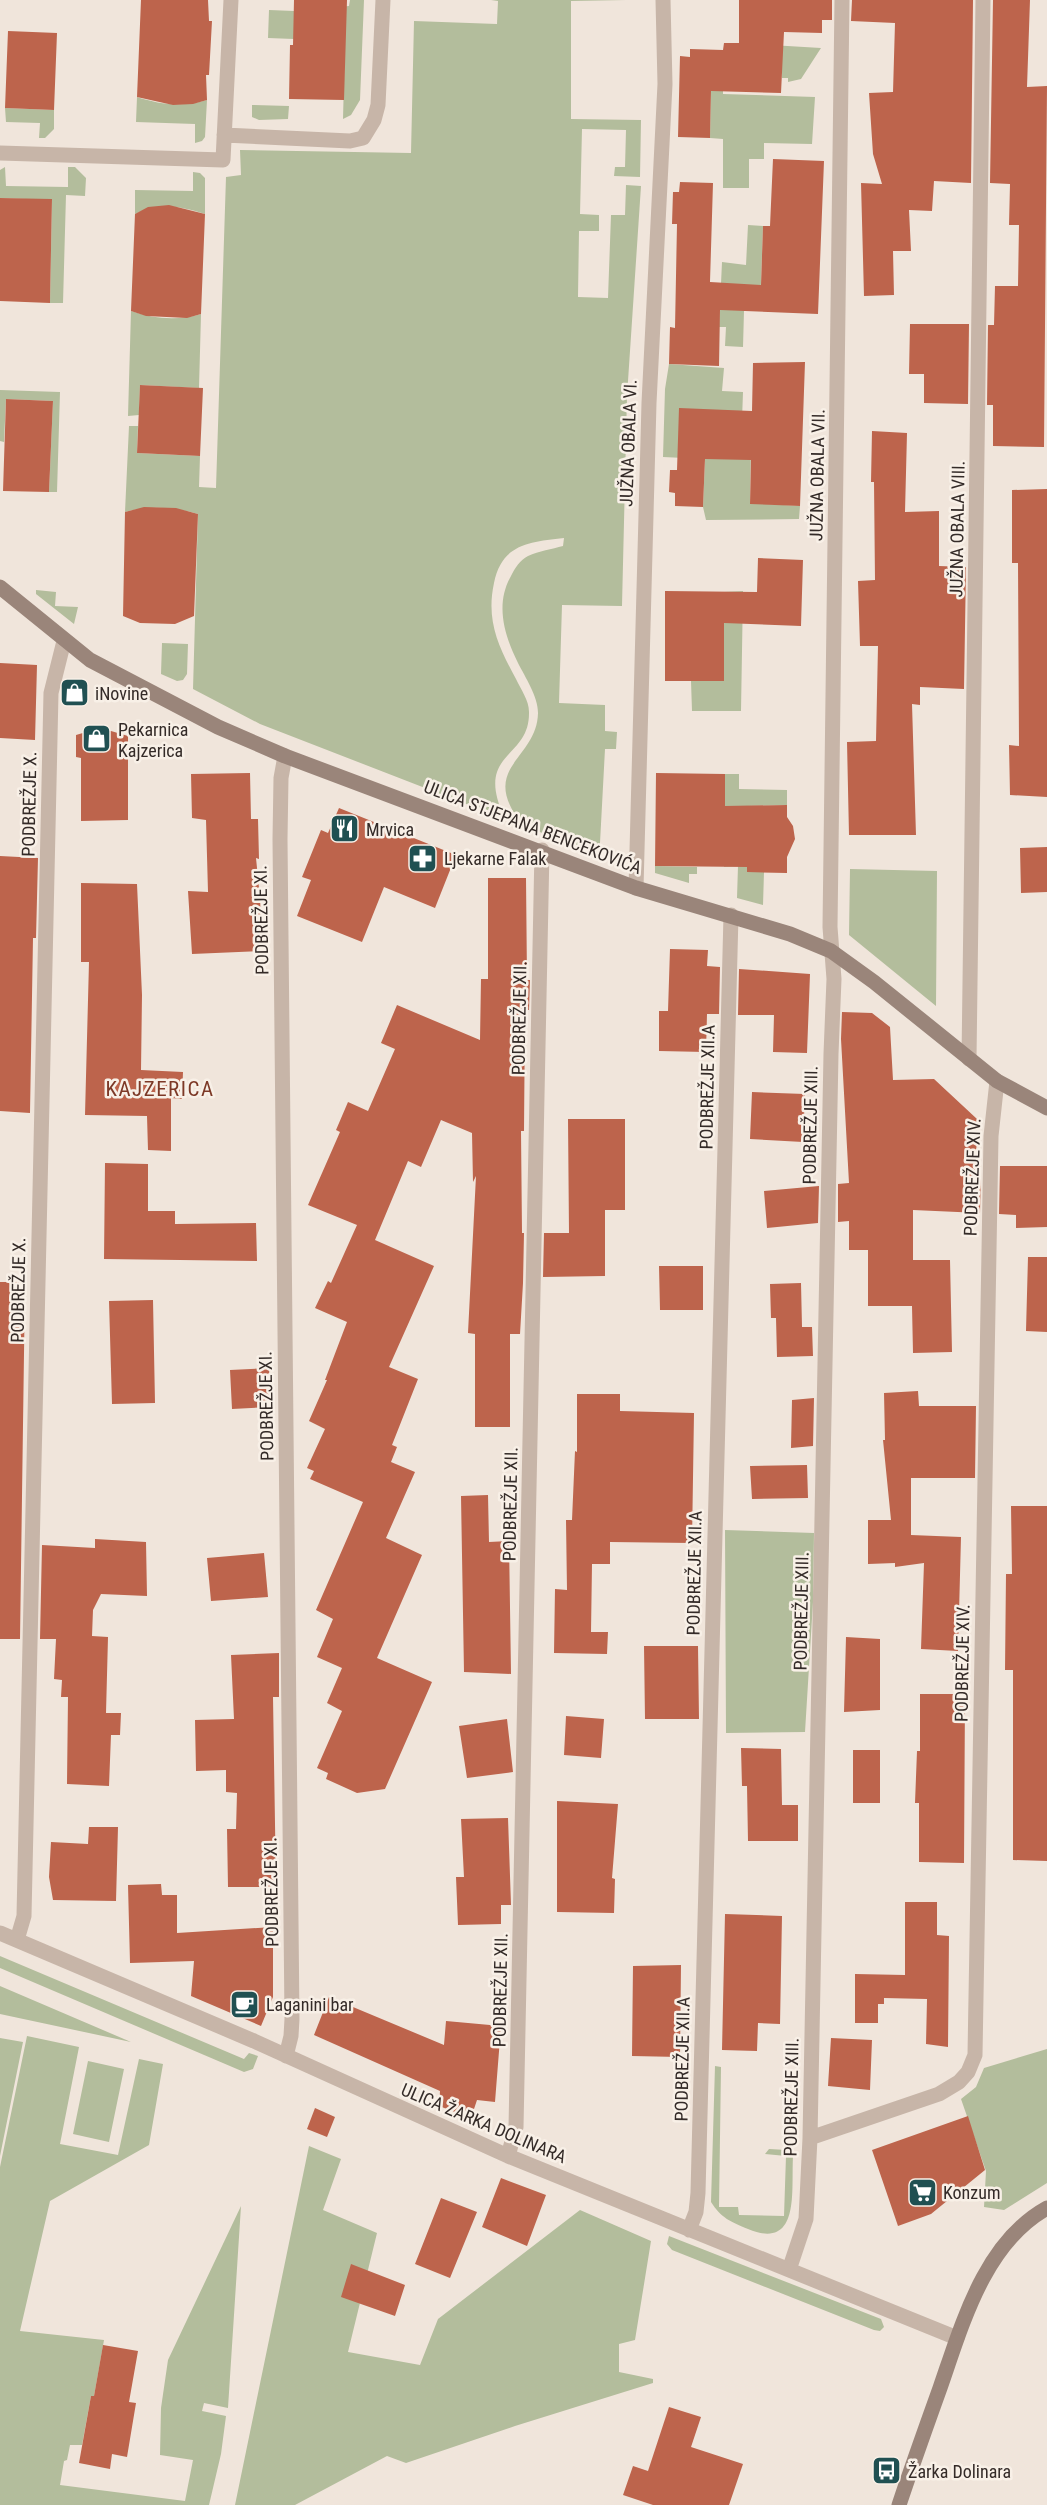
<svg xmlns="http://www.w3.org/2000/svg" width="1047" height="2505" font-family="'Roboto Condensed',sans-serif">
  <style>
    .green { fill: #b3bd9c }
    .building { fill: #bd644c }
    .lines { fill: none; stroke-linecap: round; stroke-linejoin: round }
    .street { stroke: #c7b5a8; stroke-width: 15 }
    .secondary { stroke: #9a857a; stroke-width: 15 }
    .labels { text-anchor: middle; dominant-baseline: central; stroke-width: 5; stroke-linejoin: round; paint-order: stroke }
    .street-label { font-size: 18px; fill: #342b28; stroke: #f8f0e7 }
    .poi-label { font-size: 18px; fill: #342b28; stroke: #f8f0e7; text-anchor: start }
    .quarter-label { font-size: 21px; letter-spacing: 1.5px; fill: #7d3927; stroke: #f8f0e7 }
  </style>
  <rect width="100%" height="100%" fill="#f0e5db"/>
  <path class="green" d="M350 0H364L360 100 351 115 343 119 345 41 268 38 269 10 294 11 349 6Z
    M491 0H626L571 1V119L641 120 640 177 614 176 615 167H625L626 130 582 129 580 214 599 215V231H579L578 297 608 298 611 215H625L626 185 641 186 627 396 622 606 562 605 559 703 605 705V731L617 732 616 749H605L600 843 597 852C581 846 527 831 518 819 481 766 537 759 538 713 538 696 525 677 518 663 504 635 495 604 511 576 515 568 520 560 528 556 539 551 552 549 563 546L564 538C529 542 502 544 494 583 486 620 498 646 516 679 521 690 529 700 529 712 530 761 473 750 505 819L260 724 193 689 198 514C173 507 151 505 125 512L129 426H138L137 453 200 456 199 487 216 488 226 177 241 175 240 150 411 153 414 21 497 24 498 1Z
    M753 44 821 48 801 79 788 82V78H782V61Z
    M711 88H723V94L815 97 812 144 764 143V159H749V188H723V139L710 138Z
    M137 97C161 105 183 107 207 100L205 137 202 141 195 143V124L136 122Z
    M252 105 289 106 288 119 259 120 252 117Z
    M5 108 54 110V129L45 138H39L40 123 6 122Z
    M5 167 6 186 68 187V167H75L86 178 85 196 66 195 63 303H50L52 200 0 198V170Z
    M193 172 200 173 205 178V214C181 206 159 202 135 214V190L193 191Z
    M748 225 763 226 760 311H744L743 347 725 346 726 327H719L722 262 746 265Z
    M131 311C154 319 178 321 201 314L199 388 140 385 139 415 128 416Z
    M669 364 724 368 722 391 743 392 742 420 751 449 750 503 800 506 799 519 706 520 703 507 705 459 663 457 665 389Z
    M0 390 60 392 57 492H49L53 401 6 399 4 442 0 441Z
    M36 590 56 592 55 606 78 607 74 624 36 594Z
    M743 591 741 711H692L691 681H724V592Z
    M162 643 188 644 187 674 183 680 177 681 161 674Z
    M725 774H739V789L787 790V805L747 806V872H764L763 905 737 898 738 866 724 867Z
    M655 866 697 867V874H689V883L655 873Z
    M850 869 937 871 936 1006 849 935Z
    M725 1530 814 1533 813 1602 805 1732 726 1733Z
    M0 1956 244 2059 249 2053 258 2056 253 2069 244 2072 0 1968Z
    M0 1986 131 2042 0 2014Z
    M27 2036 79 2047 60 2144 118 2155 139 2059 163 2064 149 2145 50 2201 20 2331 104 2340 94 2396H91L82 2445H70L67 2460 64 2461 60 2485 185 2501 193 2460 160 2455 161 2408 168 2360 241 2206 228 2408 204 2403 202 2411 226 2416 221 2454 209 2505H0V2167Z
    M0 2038 23 2042 0 2156Z
    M1047 2049V2183L1004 2210 984 2207 986 2171 961 2099 976 2087 984 2068Z
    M88 2061 124 2069 109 2142 73 2134Z
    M715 2066 721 2067 719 2207H738L739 2215 784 2216 786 2156 765 2154 769 2149 787 2150 793 2156C791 2190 801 2251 748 2229 731 2222 721 2218 711 2202Z
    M309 2146 341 2159 323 2210 377 2233 348 2352 420 2365 438 2319 580 2210 651 2241 635 2340 619 2344V2372L653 2379V2383L515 2426 406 2463 387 2456 295 2505H235Z
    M669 2236 881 2319 884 2327 880 2331 874 2330 672 2250 667 2244Z"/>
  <path class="building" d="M141 0H208L209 21H212L209 75H206L207 100 193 104 173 105 137 97Z
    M294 0H347L344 100 289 99 290 45H293Z
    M739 0H832V20H822V33L784 32 781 93 711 91 710 138 678 137 680 56 690 57V49L723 50 724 43H739Z
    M852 0H973L971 183 934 181 932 211 909 210 911 251H893L894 295 864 296 861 183 882 184 873 154 869 93 893 92 895 23 851 21Z
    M993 0H1030L1027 87 1047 86 1044 447 993 446V405H987L988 325H994L995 286H1018L1019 225H1009L1010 184 990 183Z
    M8 31 57 33 54 110 5 108Z
    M773 159 824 161 818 314 720 310 719 366 669 364 670 327 675 328 677 224H672L673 192H679L680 182 713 183 710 282 761 285 763 226H770Z
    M0 198 52 199 50 303 0 301Z
    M169 205 205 214 201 314 187 318 146 316 131 311 135 214 148 207Z
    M910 324H969L968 404 924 403V374H909Z
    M805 362 800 506 750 504 751 460 705 459 703 507 675 506V493L669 492 670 470H677L679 408 752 411 753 363Z
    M140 385 203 388 200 456 137 453Z
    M6 399 53 401 49 492 3 491Z
    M872 431 907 433 905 512 939 511V566L966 567 964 689 920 687V705L912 704 916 835H849L847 742 876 741 878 646H860L858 581 875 580 874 482H871Z
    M1047 489V797L1010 795 1009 745 1019 746 1018 563H1012V490Z
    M144 507 176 508 198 514 194 616 175 624 140 623 123 616 125 512Z
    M758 558 803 560 801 626 724 623V681H665V591L757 592Z
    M0 663 37 665 35 740 0 738Z
    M93 730 111 731 128 736V820L81 821V758L76 757V735Z
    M250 773 251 819H258L259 859 256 858 260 898 262 951 192 954 188 891 208 892 206 820 192 818 191 774Z
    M656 773 725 774V806L787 805V817L793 826 795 839 787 857V873L747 872V867L655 866Z
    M339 808 456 855 435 908 384 887 362 942 297 916 311 880 302 877 321 830 328 833Z
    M1047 847V892L1021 893 1020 848Z
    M0 856 38 858 36 938H33L30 1113 0 1111Z
    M488 878H526L527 980H530L529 1010H525L524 1131H521L522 1233H524L523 1283 520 1334H510V1427H475V1334L468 1333 476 1176 473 1182 472 1133 441 1120 421 1167 408 1161 375 1240 434 1266 389 1367 418 1379 392 1445 397 1447 391 1462 415 1472 386 1538 422 1555 377 1658 432 1682 385 1789 357 1793 326 1779 328 1773 317 1768 342 1711 327 1703 342 1668 317 1657 333 1619 316 1610 363 1502 310 1479 314 1471 307 1468 325 1429 309 1421 327 1380H325L347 1322 315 1308 328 1281 331 1283 357 1225 308 1205 340 1132 336 1130 348 1102 368 1111 395 1049 381 1043 397 1005 480 1040 481 979H488Z
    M81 883 137 884 142 995 141 1070 183 1072 182 1099 171 1098V1151L148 1150 147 1116 85 1115 89 962H81Z
    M670 949 708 950 707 966 720 967 719 1014H707L706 1052 659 1051V1011H668Z
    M739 969 810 974 807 1053 773 1052 774 1015H738Z
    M842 1012 872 1013 890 1027 893 1080 934 1079 977 1119 976 1166H981L980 1213 913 1210V1260H950L952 1352 913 1353 912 1306H868V1250H849V1221L838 1222V1184L849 1183 841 1039Z
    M752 1092 805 1094 803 1142 750 1139Z
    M568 1119H625V1210H605V1276L543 1277 544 1233H569Z
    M105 1163 148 1164V1211H175V1224L256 1223 257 1261 104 1259Z
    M1000 1166H1047V1227L1016 1228V1215L999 1214Z
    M819 1186 818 1223 767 1228 764 1191Z
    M1028 1257H1047V1332L1026 1331Z
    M659 1266H703V1310H660Z
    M0 1282H25L20 1639H0Z
    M801 1283 802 1327H812L813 1356 777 1357 776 1318H771L770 1284Z
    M153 1300 155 1403 112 1404 109 1301Z
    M269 1368 271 1407 232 1409 230 1370Z
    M918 1391 919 1406H976L975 1478H911V1535L961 1537 958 1651 921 1649 924 1563 895 1567V1563L868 1564V1520H891L883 1440H885L884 1393Z
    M577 1394H620V1411L694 1413 692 1543 610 1542V1564H592L591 1632H608L607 1654 554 1653 555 1589 567 1590 566 1520H572L575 1451 577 1452Z
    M814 1398 813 1446 791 1448 792 1400Z
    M807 1465 808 1498 752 1499 750 1466Z
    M488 1495 489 1542 509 1541 511 1674 464 1672 461 1496Z
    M1011 1506H1047V1861L1013 1860V1670H1005L1006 1574H1012Z
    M95 1539 146 1542 147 1596 101 1594 93 1610 92 1636 108 1637 106 1713H121L120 1735H111L109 1786 67 1784 68 1697H61L62 1680 54 1679 56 1639H40L42 1545 95 1548Z
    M264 1553 268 1597 211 1601 207 1558Z
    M846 1637 880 1639V1710L844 1712Z
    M644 1646H698L699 1719H645Z
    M279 1653V1697H273L276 1887H228L227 1829H236L237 1793 226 1792V1770L196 1771 195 1720 234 1719 231 1655Z
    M920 1694H965L964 1863 919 1862V1803H915L917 1751H920Z
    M566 1716 604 1719 601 1758 564 1755Z
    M507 1719 513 1772 467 1778 459 1726Z
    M741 1748 781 1749 782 1805H798V1841H748L747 1786H742Z
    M853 1750H880V1803H853Z
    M557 1801 618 1804 612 1878 615 1879 614 1913 557 1912Z
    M508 1818 511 1905H501V1924L458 1925 456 1877H464L461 1819Z
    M89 1827H118L116 1901 53 1900 49 1877 51 1842 88 1844Z
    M161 1884 162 1895H177V1933L273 1927V1997L261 2026 191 1996 194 1961 130 1963 128 1885Z
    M905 1902H937V1935L949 1936 948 2047 926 2044 927 1999 884 1998V2004H878V2023H855V1974L905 1975Z
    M725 1914 782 1916 780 2024 758 2023 757 2051 722 2050Z
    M681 1965 680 2057 632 2056 633 1966Z
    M329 1997 444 2045 446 2021 501 2026 495 2102 477 2100 471 2118 439 2106 440 2091 314 2035Z
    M831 2038 872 2040 870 2090 828 2086Z
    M315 2108 335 2117 327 2137 307 2129Z
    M968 2116 985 2170 931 2214 898 2226 872 2150Z
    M501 2178 546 2195 527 2246 482 2227Z
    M441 2198 477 2212 450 2278 415 2264Z
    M351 2264 405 2285 395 2316 341 2297Z
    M103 2345 138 2351 129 2402 136 2403 127 2457 112 2454 110 2469 79 2463 91 2396H94Z
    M669 2407 701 2417 691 2447 743 2464 729 2505H653L623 2495 633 2466 648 2471Z"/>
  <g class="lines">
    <path class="street" d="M224 135 350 141 363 138 374 120 378 105 383 0
      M0 153 223 160 231 0
      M285 756 281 778 280 839 292 2019 291 2036 286 2056
      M636 888 649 403 665 84 663 0
      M969 1059 983 0
      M0 1933 254 2041 508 2156 957 2338
      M17 1940 24 1916 51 693 64 641
      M810 2138 939 2094 959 2082 968 2072 975 2055 991 1136 997 1081
      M508 2156 516 2127 542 850
      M689 2230 696 2212 698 2193 731 915
      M789 2270 806 2219 810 2138 831 1054 834 979 830 927 842 0"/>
    <path class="secondary" d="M0 587 90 660 218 727 285 756 636 888 790 934 831 951 874 982 997 1081 1047 1108
      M899 2505C912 2466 926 2427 940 2388 962 2325 984 2243 1047 2208"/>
  </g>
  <defs>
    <symbol id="shop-square" viewBox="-11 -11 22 22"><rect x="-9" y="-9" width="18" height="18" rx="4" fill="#205052" stroke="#f8f0e7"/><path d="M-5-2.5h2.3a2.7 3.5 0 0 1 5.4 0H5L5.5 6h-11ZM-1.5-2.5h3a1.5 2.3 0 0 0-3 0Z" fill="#fff"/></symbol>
    <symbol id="restaurant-square" viewBox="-11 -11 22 22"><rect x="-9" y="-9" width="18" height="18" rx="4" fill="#205052" stroke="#f8f0e7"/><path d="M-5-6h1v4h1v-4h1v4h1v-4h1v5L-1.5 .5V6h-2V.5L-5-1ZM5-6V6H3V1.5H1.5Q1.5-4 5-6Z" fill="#fff"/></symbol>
    <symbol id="pharmacy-square" viewBox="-11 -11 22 22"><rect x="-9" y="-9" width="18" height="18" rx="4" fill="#205052" stroke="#f8f0e7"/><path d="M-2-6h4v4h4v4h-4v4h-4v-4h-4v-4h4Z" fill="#fff"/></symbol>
    <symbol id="cafe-square" viewBox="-11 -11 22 22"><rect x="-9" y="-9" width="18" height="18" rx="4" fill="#205052" stroke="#f8f0e7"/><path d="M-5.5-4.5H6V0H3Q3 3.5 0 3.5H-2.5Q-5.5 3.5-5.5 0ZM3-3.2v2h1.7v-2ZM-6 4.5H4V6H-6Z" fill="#fff"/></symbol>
    <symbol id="supermarket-square" viewBox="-11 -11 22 22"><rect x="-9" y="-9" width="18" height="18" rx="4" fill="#205052" stroke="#f8f0e7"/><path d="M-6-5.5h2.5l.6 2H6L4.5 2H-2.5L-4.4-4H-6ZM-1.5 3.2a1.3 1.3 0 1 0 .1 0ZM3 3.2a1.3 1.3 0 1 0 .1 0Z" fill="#fff"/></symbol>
    <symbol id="bus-square" viewBox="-11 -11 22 22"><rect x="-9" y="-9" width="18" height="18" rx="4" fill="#205052" stroke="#f8f0e7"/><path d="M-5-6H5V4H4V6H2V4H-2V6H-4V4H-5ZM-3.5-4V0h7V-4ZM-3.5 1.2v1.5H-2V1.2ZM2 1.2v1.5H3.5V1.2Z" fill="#fff"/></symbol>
  </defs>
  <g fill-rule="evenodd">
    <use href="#shop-square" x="58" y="676" width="33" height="33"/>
    <use href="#shop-square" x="80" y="722" width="33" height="33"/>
    <use href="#restaurant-square" x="328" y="812" width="33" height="33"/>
    <use href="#pharmacy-square" x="406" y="842" width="33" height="33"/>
    <use href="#cafe-square" x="228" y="1988" width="33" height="33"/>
    <use href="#supermarket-square" x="906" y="2176" width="33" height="33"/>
    <use href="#bus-square" x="870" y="2454" width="33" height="33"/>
  </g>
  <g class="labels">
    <g class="street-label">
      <text transform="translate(628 443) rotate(-88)">JUŽNA OBALA VI.</text>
      <text transform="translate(817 475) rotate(-89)">JUŽNA OBALA VII.</text>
      <text transform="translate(957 529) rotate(-89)">JUŽNA OBALA VIII.</text>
      <text transform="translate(29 804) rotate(-89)">PODBREŽJE X.</text>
      <text transform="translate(533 827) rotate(21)">ULICA STJEPANA BENCEKOVIĆA</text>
      <text transform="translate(261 920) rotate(-91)">PODBREŽJE XI.</text>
      <text transform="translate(519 1018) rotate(-89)">PODBREŽJE XII.</text>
      <text transform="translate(707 1087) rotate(-89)">PODBREŽJE XII.A</text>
      <text transform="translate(810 1125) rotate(-89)">PODBREŽJE XIII.</text>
      <text transform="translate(972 1177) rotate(-88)">PODBREŽJE XIV.</text>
      <text transform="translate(18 1290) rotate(-89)">PODBREŽJE X.</text>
      <text transform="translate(266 1406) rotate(-91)">PODBREŽJE XI.</text>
      <text transform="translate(510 1504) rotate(-89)">PODBREŽJE XII.</text>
      <text transform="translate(694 1573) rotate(-89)">PODBREŽJE XII.A</text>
      <text transform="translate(801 1611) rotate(-89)">PODBREŽJE XIII.</text>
      <text transform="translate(962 1663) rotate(-89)">PODBREŽJE XIV.</text>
      <text transform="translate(271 1892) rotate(-91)">PODBREŽJE XI.</text>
      <text transform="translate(500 1990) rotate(-89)">PODBREŽJE XII.</text>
      <text transform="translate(682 2059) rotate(-89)">PODBREŽJE XII.A</text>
      <text transform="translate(791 2097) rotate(-89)">PODBREŽJE XIII.</text>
      <text transform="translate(484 2123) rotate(23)">ULICA ŽARKA DOLINARA</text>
    </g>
    <g class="poi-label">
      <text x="95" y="693">iNovine</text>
      <text x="118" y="729">Pekarnica<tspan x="118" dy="21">Kajzerica</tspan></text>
      <text x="366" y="829">Mrvica</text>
      <text x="444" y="858">Ljekarne Falak</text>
      <text x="266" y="2004">Laganini bar</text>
      <text x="943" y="2192">Konzum</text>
      <text x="908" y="2471">Žarka Dolinara</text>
    </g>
    <g class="quarter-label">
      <text x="160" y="1089">KAJZERICA</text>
    </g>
  </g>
</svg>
